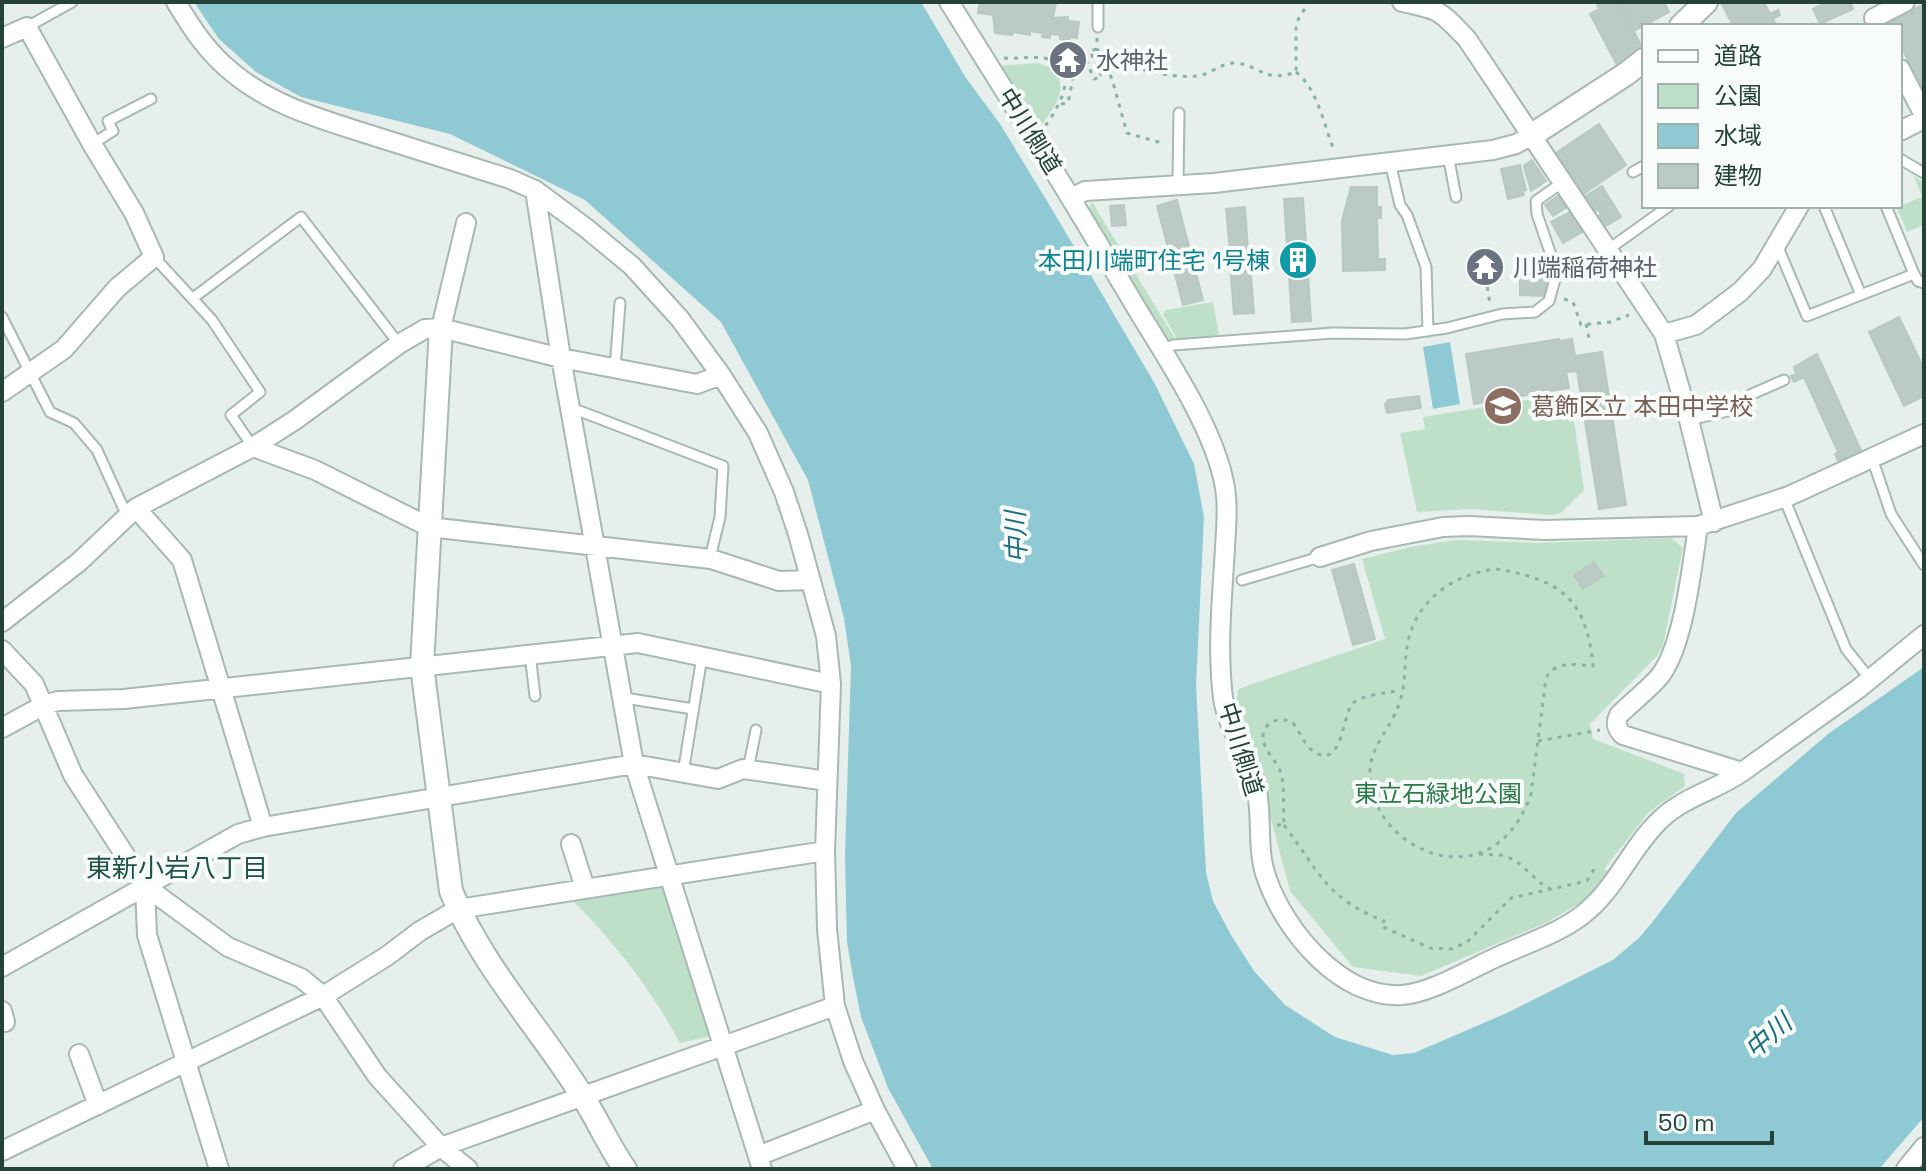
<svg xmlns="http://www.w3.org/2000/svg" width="1926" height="1171" font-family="'Space Grotesk','Noto Sans JP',sans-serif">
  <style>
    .green { fill: #bfe0c8 }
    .water { fill: #8ec9d4 }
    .building { fill: #bbcac4; stroke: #b8c9c2; stroke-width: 2 }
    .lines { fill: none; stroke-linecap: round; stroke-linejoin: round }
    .service-casing { stroke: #a8b8b2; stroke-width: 13 }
    .minor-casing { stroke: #a8b8b2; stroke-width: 22 }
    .tertiary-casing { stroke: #a8b8b2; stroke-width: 26 }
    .path { stroke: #86b3a5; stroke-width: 3; stroke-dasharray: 4 6; stroke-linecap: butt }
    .service { stroke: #fff; stroke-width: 9 }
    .minor { stroke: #fff; stroke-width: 18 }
    .tertiary { stroke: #fff; stroke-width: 22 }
    .labels { text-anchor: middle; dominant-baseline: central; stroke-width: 8; stroke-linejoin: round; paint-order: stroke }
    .worship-label { font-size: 24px; fill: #5b616d; stroke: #f7fbf9; text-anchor: start }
    .street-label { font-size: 24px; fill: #24423a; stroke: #f7fbf9 }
    .culture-label { font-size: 24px; fill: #0d838f; stroke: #f7fbf9; text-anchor: end }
    .education-label { font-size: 24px; fill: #785e54; stroke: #f7fbf9; text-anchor: start }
    .park-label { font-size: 24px; fill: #2d7a4b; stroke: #f7fbf9 }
    .water-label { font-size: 26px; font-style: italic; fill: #1c6f80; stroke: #f7fbf9 }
    .neighbourhood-label { font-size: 26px; fill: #1f5548; stroke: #f7fbf9 }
  </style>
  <rect width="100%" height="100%" fill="#e6efeb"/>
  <path class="green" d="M1038 63 1054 69C1071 91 1050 113 1037 131L997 66Z
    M1914 176 1924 183V225L1907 232 1897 207 1922 197Z
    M1092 202 1176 340 1165 339 1087 212Z
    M1213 302 1219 335 1177 339 1163 314 1166 310Z
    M1570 393 1584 490 1561 513 1551 515 1470 509 1417 512 1400 433 1425 429 1423 417Z
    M1671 538 1683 548 1663 645 1657 656 1590 724 1593 739 1677 771 1684 774 1685 786 1649 812 1604 869 1611 874 1590 897 1548 922 1421 976 1353 967 1290 891 1258 770 1233 709 1236 708 1238 689 1385 639 1362 559 1410 547 1456 540 1538 543Z
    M663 881 711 1036 680 1043C650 988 614 941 570 898Z"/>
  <path class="water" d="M194 2H921L966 78 1000 124 1053 211 1155 384 1194 464 1204 517 1196 686 1206 872 1213 901 1231 935 1254 971 1285 1005 1335 1037 1393 1055 1414 1053 1509 1012 1613 960 1639 938 1654 920 1736 813 1828 734 1924 667V1117L1879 1169H933L888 1088 861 1017 853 977 847 942 845 857 851 666 844 618 808 480 721 322 585 200 450 134 301 97 256 72 219 39Z
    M1450 342 1460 404 1433 409 1423 347Z"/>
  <path class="building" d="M980 2 1056 3 1053 18 1068 17V21L1079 22 1077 38 1070 37 1069 41 1060 39V35L1050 34V38L1042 37 1043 33 1030 31V35L1013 32 1012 35 995 33 993 15 978 13Z
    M1602 2H1618L1642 47 1618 67 1590 14 1599 9 1597 4Z
    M1619 2H1664L1669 12 1634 31Z
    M1726 2H1764L1770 14 1778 10 1780 15 1773 19 1777 26H1733L1722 4Z
    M1827 2H1850L1853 9 1820 24 1813 9Z
    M1922 5 1924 10 1923 91 1900 44V26H1891L1889 21Z
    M1599 124 1626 165 1583 194 1556 153Z
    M1532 160 1546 181 1531 191 1524 166Z
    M1520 165 1526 190 1523 191 1524 195 1508 199 1501 169Z
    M1602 186 1611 201 1593 212 1584 197Z
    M1351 187H1377V207H1381V218H1377L1378 259H1385V270L1343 271 1342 220Z
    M1562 193 1570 205 1553 216 1545 205Z
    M1303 198 1311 321 1292 322 1284 199Z
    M1177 200 1203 300 1183 305 1157 206Z
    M1612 202 1621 217 1604 227 1597 217 1601 214 1599 211Z
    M1124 205 1126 225 1112 226 1110 206Z
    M1245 207 1248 250 1230 251 1226 209Z
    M1572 211 1584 231 1563 243 1551 222Z
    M1249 251 1254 313 1234 314 1229 253Z
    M1520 261 1547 262 1545 296 1520 295V278H1516Z
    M1899 317 1924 369V396L1904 406 1869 332Z
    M1559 339 1560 341 1572 339 1575 356 1602 352 1626 505 1599 509 1577 371 1566 372 1569 388 1474 404 1466 354Z
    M1817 354 1863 455 1840 466 1835 454 1838 452 1804 377 1794 382 1791 376 1796 374 1794 367Z
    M1419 396 1421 408 1387 413 1385 405 1388 400Z
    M1594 562 1604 576 1583 589 1574 575Z
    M1354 564 1375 639 1353 645 1332 570Z"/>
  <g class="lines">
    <defs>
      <path id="service" d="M27 27 72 2
        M1098 27V2
        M92 144 113 131 108 121 151 99
        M1448 155 1456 197
        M1900 159 1924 173
        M1390 162 1400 205 1407 215 1426 267 1428 331
        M1633 172 1644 166
        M1178 185 1179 113
        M1824 206 1861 295
        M1886 206 1914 274 1918 281 1924 283
        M1777 245 1807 316 1914 274
        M1609 249 1669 206
        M154 257 212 320 260 392 231 415 253 447
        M193 298 301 217 399 344
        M2 317 50 412 74 423 97 450 127 516
        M1161 349 1174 345 1333 333 1405 334 1447 328 1502 314 1535 312 1549 301 1555 279 1552 258 1537 214 1536 201 1563 182
        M615 369 620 303
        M572 410H577L723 466 720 517 710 558
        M1689 420 1736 409 1752 394 1784 380
        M1872 458 1891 514 1924 565
        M1784 498 1846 649 1870 679
        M1242 580 1320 557
        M530 654 535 696
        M622 700 631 699 693 709
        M748 770 756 730
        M683 773 702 657"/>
      <path id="minor" d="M176 2C192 29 208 53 233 73 274 107 327 121 377 137 421 151 466 165 510 179L535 190 586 228 632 266 680 319 721 375 758 433 784 492 798 534 826 636 831 684 825 851 827 929 835 1006 853 1061 875 1110 907 1169
        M949 2C1012 102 1074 202 1134 304 1164 354 1210 421 1223 478 1229 501 1226 526 1225 549 1222 597 1217 650 1223 698 1228 730 1249 755 1256 786 1263 816 1256 851 1267 879 1285 931 1341 999 1402 995 1431 993 1470 969 1497 957 1525 944 1557 934 1581 916 1616 890 1630 848 1661 819 1684 797 1716 790 1742 772L1858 689 1924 635
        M1402 2C1441 10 1439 10 1467 39L1664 334 1689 420 1714 522
        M1874 18 1905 2
        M2 38 27 27 92 144 134 213 154 257 117 288 64 349 2 392
        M1900 69 1924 115
        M1900 131 1924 119
        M535 190 561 358 634 764 762 1169
        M1071 198 1085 191 1214 183 1493 150 1516 144 1532 135
        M441 328 466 223
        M1664 334 1696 325 1740 292 1762 269 1799 206
        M253 447 315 470 429 527 711 559 779 581 811 580
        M136 508 182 560 263 827
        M1698 526C1692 566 1684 645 1660 676 1648 690 1632 702 1619 715 1615 723 1616 728 1623 735L1742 772
        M1320 557 1371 541 1443 527 1469 526 1545 530 1698 526 1789 496 1924 434
        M2 622 79 562 136 508 253 447 295 420 399 344 425 329 441 328 561 358 697 384 721 375
        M2 650 34 684 73 775 145 886 147 935 219 1169
        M2 728 44 705 58 701 124 699 638 643 831 684
        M571 844 585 888
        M145 886 228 947 301 978 323 996 377 1076 441 1147 468 1169
        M2 967 238 834 263 827 634 764 718 779 743 769 827 781
        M2 1011 5 1022
        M79 1054 98 1105
        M2 1151 323 996 387 956 420 931 458 909 825 851
        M758 1156 875 1110
        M403 1169 441 1147 835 1006
        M1906 1169 1924 1147"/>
      <path id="tertiary" d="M1681 26 1706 2
        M1532 135 1626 74 1644 60
        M441 328 422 666 451 891C481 965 539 1027 581 1094 597 1118 608 1145 625 1169"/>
    </defs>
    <use href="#service" class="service-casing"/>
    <use href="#minor" class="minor-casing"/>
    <use href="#tertiary" class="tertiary-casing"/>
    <path class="path" d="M1097 38V49L1112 79 1127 133 1165 144
      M1004 58C1017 59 1031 56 1044 58 1084 65 1058 109 1045 126
      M1104 63C1135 65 1166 79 1196 76 1211 75 1220 62 1237 63 1263 67 1264 83 1296 72V23L1309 2
      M1296 72C1317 88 1324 125 1334 150
      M1061 104 1068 103 1078 54 1083 53 1094 79 1102 77 1090 51 1097 49
      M1486 277 1490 305
      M1564 299 1573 302 1581 325 1610 322 1629 315
      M1586 324 1589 338
      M1496 569C1560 579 1587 599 1593 666 1575 665 1556 660 1546 678L1531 794C1523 817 1510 838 1487 850 1443 871 1388 841 1374 797 1359 751 1389 737 1400 701 1406 683 1404 665 1407 647 1414 601 1453 574 1496 569Z
      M1538 741 1600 730
      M1277 825H1284C1283 808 1285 788 1281 773 1276 758 1254 743 1267 726 1274 719 1282 719 1291 721 1300 730 1303 744 1313 751 1343 772 1342 714 1353 703 1364 694 1388 693 1401 690
      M1284 825C1320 872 1324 897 1384 921L1381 926 1430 948 1452 949 1467 942 1511 898 1551 889
      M1479 854 1501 855 1515 860 1543 885 1551 889 1587 881 1596 866"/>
    <use href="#service" class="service"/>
    <use href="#minor" class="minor"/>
    <use href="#tertiary" class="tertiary"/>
  </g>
  <defs>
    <symbol id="temple-disc" viewBox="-11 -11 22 22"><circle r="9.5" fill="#6b7280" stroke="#f7fbf9"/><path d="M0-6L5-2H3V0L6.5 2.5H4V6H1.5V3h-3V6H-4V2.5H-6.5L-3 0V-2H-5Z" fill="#fff"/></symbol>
    <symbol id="building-disc" viewBox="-11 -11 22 22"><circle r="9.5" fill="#0f9aa8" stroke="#f7fbf9"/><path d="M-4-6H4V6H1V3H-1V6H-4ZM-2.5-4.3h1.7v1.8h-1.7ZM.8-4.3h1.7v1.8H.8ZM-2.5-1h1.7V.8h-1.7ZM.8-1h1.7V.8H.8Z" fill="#fff"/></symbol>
    <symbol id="school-disc" viewBox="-11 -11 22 22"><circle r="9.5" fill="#8d6e63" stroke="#f7fbf9"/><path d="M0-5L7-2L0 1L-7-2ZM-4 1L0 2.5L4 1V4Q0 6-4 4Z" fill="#fff"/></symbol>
  </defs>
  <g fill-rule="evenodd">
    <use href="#temple-disc" x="1046" y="38" width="44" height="44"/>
    <use href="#building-disc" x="1276" y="238" width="44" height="44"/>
    <use href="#temple-disc" x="1463" y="245" width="44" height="44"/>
    <use href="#school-disc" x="1481" y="384" width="44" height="44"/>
  </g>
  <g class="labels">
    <g class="worship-label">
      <text x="1096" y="60">水神社</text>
      <text x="1513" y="267">川端稲荷神社</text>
    </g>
    <g class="street-label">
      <text transform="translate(1030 131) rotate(58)">中川側道</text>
      <text transform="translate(1241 749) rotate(73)">中川側道</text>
    </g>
    <g class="culture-label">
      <text x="1270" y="260">本田川端町住宅 1号棟</text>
    </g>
    <g class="education-label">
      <text x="1531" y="406">葛飾区立 本田中学校</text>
    </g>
    <g class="park-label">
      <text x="1438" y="793">東立石緑地公園</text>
    </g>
    <g class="water-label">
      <text transform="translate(1016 537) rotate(-92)">中川</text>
      <text transform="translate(1768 1036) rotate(-41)">中川</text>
    </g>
    <g class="neighbourhood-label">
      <text x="177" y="868">東新小岩八丁目</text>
    </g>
  </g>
  <rect width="1926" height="1171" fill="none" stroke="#24423a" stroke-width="8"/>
  <rect x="1642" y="24" width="260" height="184" fill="#f7fbf9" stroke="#a3b1ad" stroke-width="2"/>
  <rect x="1658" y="50" width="40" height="12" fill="#ffffff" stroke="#a3b1ad" stroke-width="2"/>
  <text x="1714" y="64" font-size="24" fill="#24423a">道路</text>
  <rect x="1658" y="84" width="40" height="24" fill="#bfe0c8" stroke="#a3b1ad" stroke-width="2"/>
  <text x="1714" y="104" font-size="24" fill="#24423a">公園</text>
  <rect x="1658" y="124" width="40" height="24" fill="#8ec9d4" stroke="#a3b1ad" stroke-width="2"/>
  <text x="1714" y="144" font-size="24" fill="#24423a">水域</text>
  <rect x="1658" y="164" width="40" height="24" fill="#bbcac4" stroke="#a3b1ad" stroke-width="2"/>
  <text x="1714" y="184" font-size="24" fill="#24423a">建物</text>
  <path d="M1646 1131v12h126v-12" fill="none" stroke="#24423a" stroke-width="4"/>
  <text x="1658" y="1131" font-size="24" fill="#24423a" stroke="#f7fbf9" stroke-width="6" paint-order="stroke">50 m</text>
</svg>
